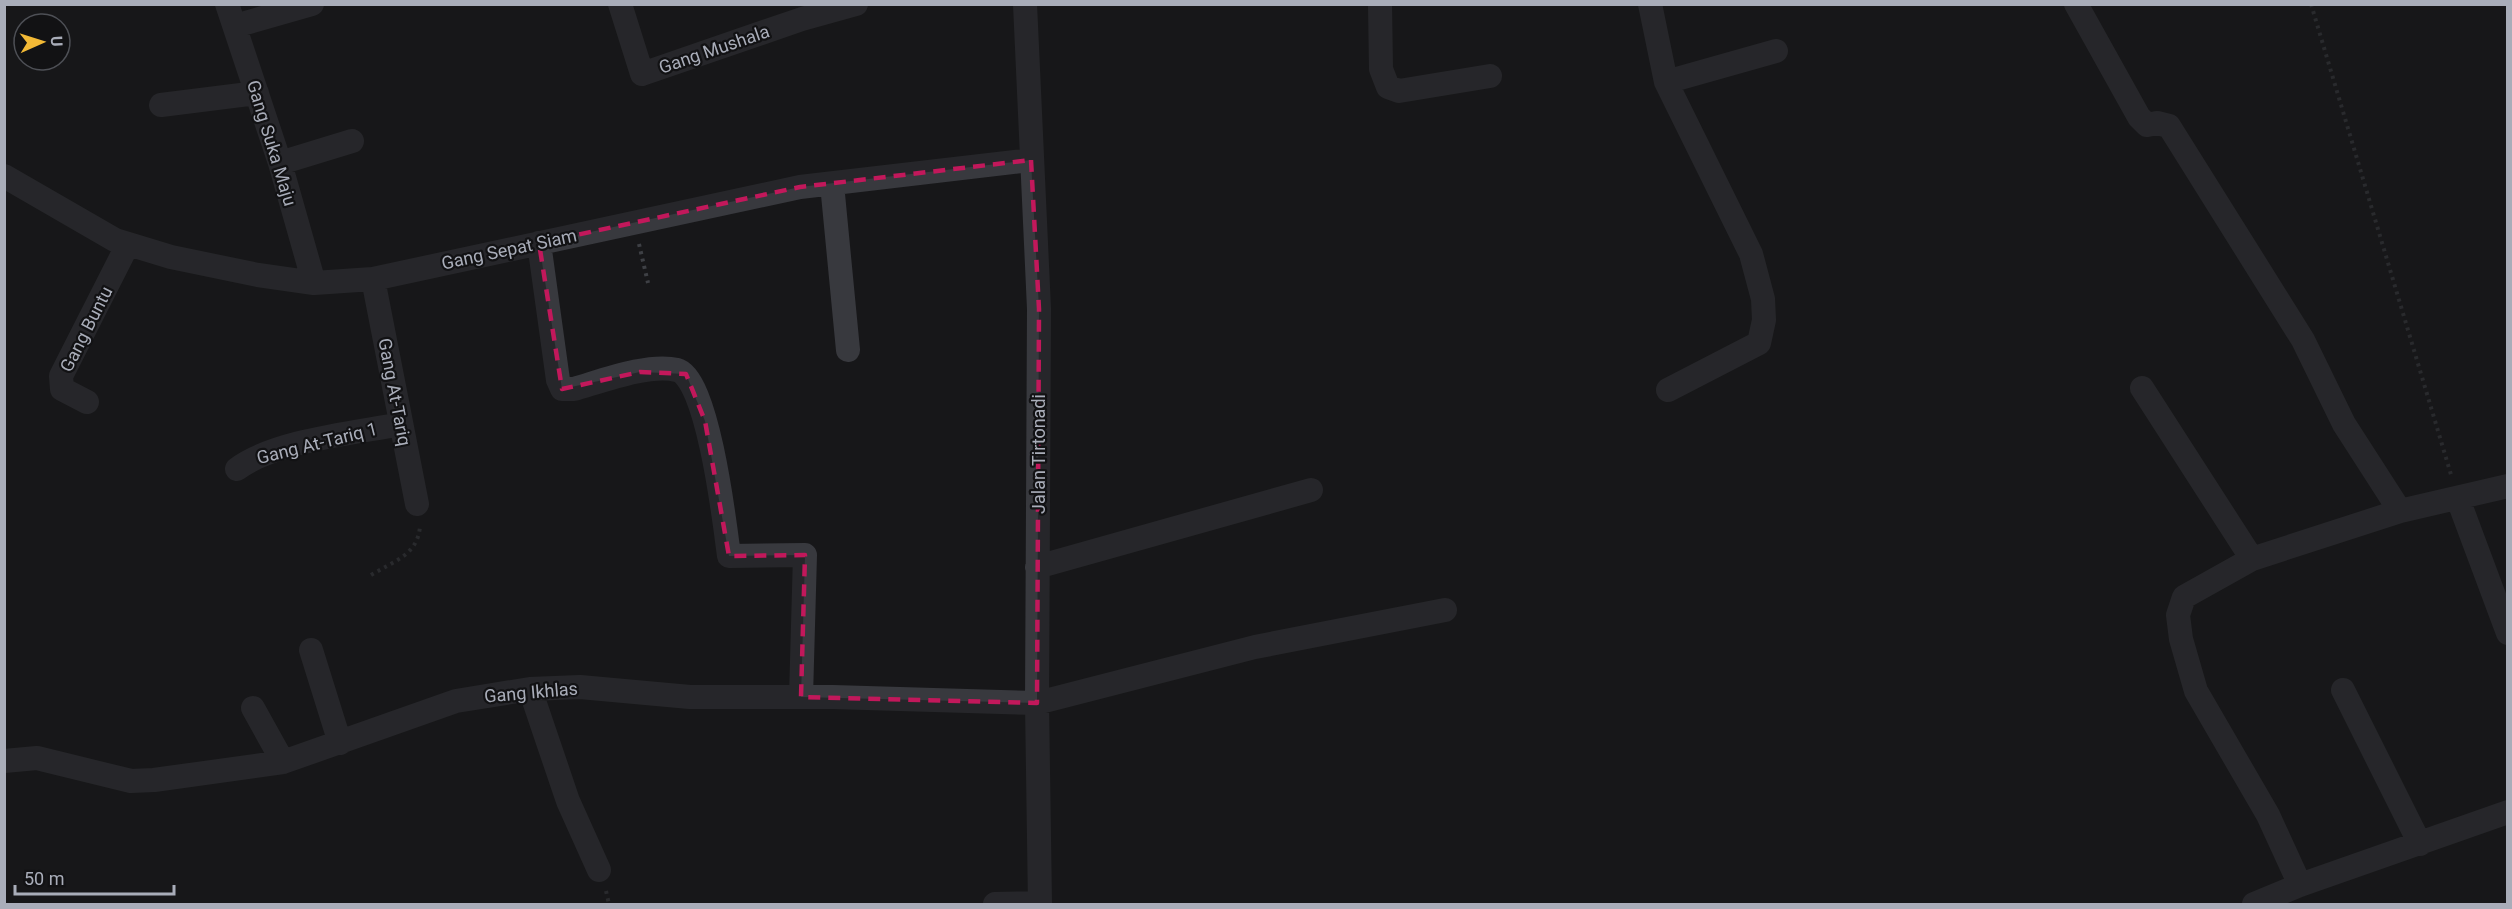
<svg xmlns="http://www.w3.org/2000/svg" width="2512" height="909" font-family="Roboto,sans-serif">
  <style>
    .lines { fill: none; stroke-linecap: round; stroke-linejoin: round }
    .path { stroke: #3e4045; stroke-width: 4; stroke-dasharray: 3 4.5; stroke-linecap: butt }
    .street { stroke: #38393e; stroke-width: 24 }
    .marked { fill: none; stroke: #c2185b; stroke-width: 4.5; stroke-dasharray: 12 8; stroke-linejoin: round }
    .labels { text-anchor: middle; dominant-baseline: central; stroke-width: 4.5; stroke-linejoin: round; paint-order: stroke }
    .street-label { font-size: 18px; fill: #a9adb9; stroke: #121214 }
  </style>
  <rect width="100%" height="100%" fill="#171719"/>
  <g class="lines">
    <path class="path" d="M2311 4 2452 478
      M639 244 648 283
      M371 575C394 561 418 555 420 526
      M606 891 609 904"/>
    <path class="street" d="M227 4 280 163 314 283
      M620 4 642 74 802 19 856 4
      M1025 4 1039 309 1037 703 1040 904
      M1380 4 1381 69 1388 87 1399 91 1490 76
      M1650 4 1666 82 1751 254 1763 299 1764 320 1759 343 1668 390
      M2076 4 2139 117 2147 125 2157 123 2169 126 2303 340 2344 424 2400 511 2508 486
      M235 26 312 4
      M1666 82 1776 51
      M161 105 257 93
      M280 163 352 141
      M4 176 115 240 171 257 258 275 314 283 373 279 800 187 1031 160
      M832 184 848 350
      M539 243 558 380 562 389H574C602 381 649 363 677 370 708 378 725 525 729 556L805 555 801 697
      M373 279 417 504
      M2142 388 2252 559
      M87 402 62 389 61 376 128 244
      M237 469C274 441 354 433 401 424
      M2458 499 2508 633
      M1037 567 1311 490
      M311 650 340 743
      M530 689 568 801 599 870
      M2343 690 2420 844
      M253 708 283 762
      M4 761 37 758 131 781 154 780 283 762 456 701 530 689 580 687 690 697H833L1037 703 1255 647 1445 610
      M2300 885 2268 815 2196 691 2181 639 2178 615 2184 597 2252 559 2400 511
      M995 904 1040 903
      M2254 904 2300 885 2508 812"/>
  </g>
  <path d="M0 0H2512V909H0ZM1031 160 1039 309 1037 703 801 697 805 555 729 556 705 421 686 374 640 372 562 389 539 243 800 187Z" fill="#171719" fill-opacity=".55" fill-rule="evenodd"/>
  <path class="marked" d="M1031 160 1039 309 1037 703 801 697 805 555 729 556 705 421 686 374 640 372 562 389 539 243 800 187Z"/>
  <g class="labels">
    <g class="street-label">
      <text transform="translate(714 49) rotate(-19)">Gang Mushala</text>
      <text transform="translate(272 143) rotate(73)">Gang Suka Maju</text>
      <text transform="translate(509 249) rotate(-12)">Gang Sepat Siam</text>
      <text transform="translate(86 329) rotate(-63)">Gang Buntu</text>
      <text transform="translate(395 392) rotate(79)">Gang At-Tariq</text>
      <text transform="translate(317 443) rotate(-14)">Gang At-Tariq 1</text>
      <text transform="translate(1038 454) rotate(-90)">Jalan Tirtonadi</text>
      <text transform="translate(531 692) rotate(-5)">Gang Ikhlas</text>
    </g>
  </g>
  <rect width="2512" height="909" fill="none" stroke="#a9adb9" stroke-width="12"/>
  <g transform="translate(42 42) rotate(87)"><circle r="28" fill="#121214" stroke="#4e5056" stroke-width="1.5"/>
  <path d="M0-4.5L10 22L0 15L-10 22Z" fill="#f2b936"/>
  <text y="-9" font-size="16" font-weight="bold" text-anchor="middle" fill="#a9adb9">U</text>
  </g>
  <path d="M15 885v9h159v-9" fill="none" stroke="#a9adb9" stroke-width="3"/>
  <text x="24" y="885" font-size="18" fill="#a9adb9" stroke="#121214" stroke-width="4.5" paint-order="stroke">50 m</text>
</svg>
